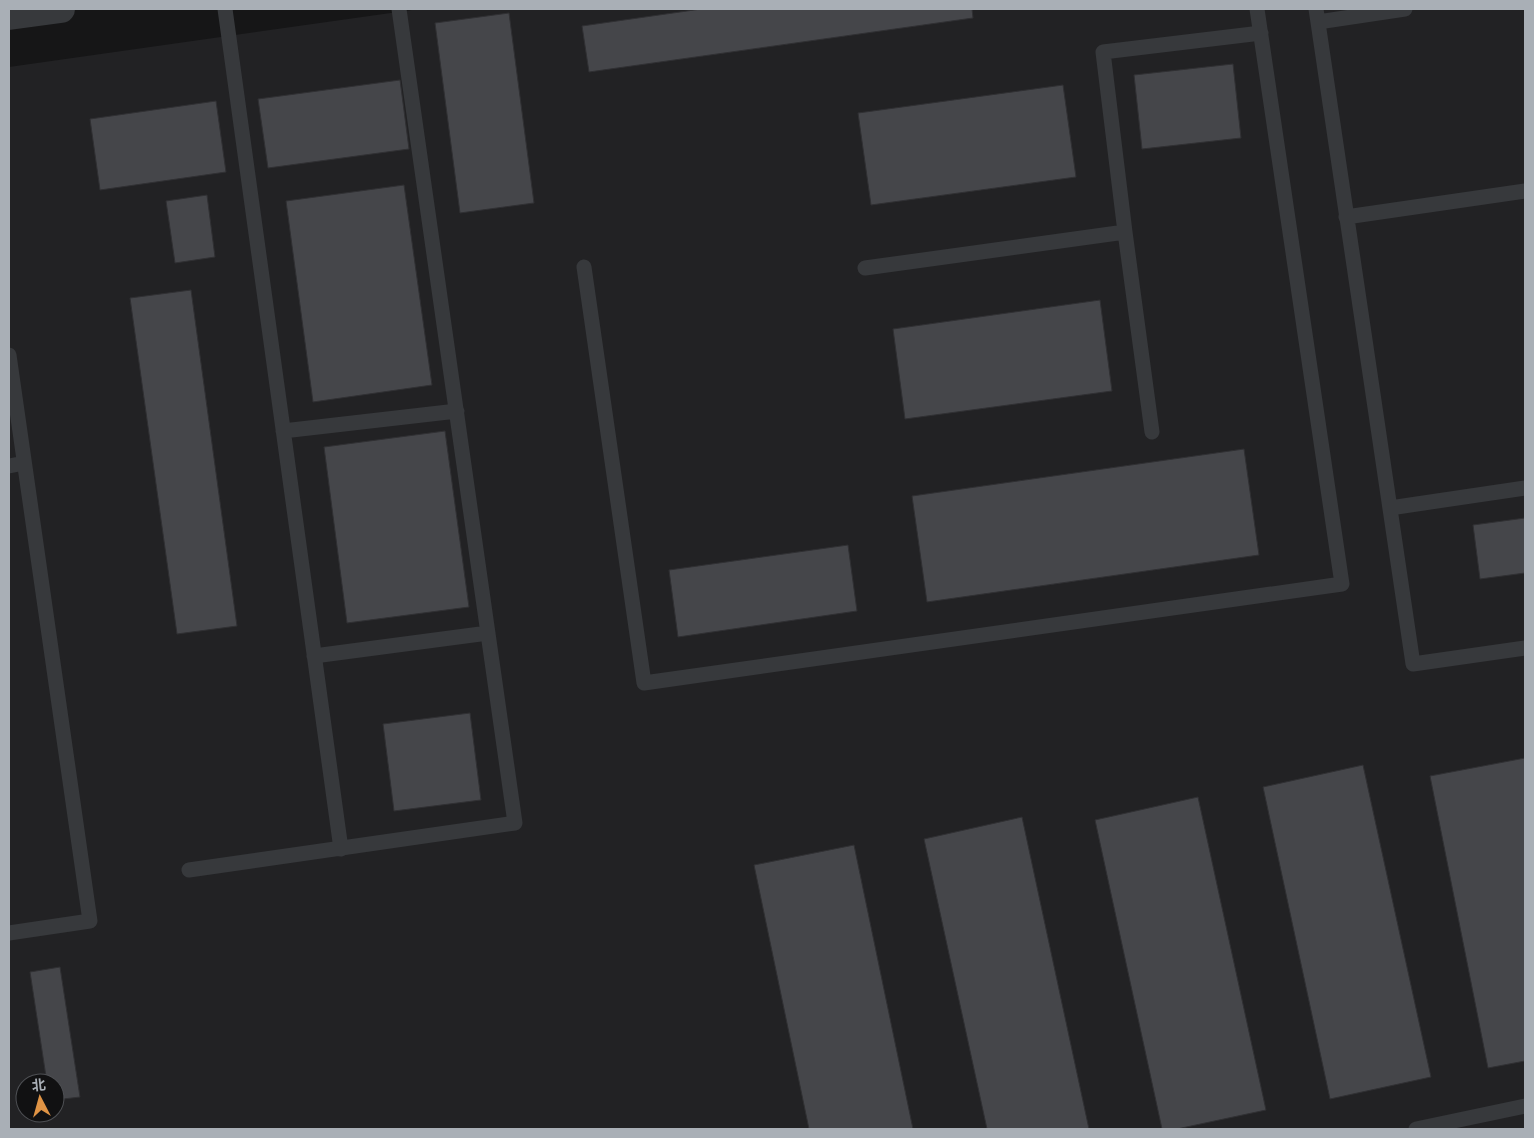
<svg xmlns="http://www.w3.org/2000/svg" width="1534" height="1138" font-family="Barlow,'Noto Sans SC',sans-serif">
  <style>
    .built { fill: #222224; fill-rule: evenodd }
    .building { fill: #45464a; stroke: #303033 }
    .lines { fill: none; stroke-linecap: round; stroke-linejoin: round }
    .lane { stroke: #37393c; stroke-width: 15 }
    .street { stroke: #37393c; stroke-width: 28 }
  </style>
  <rect width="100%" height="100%" fill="#161617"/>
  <path class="built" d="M419 9H1525V1129H9V67ZM25 1083H55V1113H25Z"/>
  <path class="building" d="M701 9H972L973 18 589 72 582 26Z
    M509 13 534 203 460 213 435 23Z
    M1233 64 1241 138 1142 149 1134 75Z
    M400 80 409 149 268 168 258 99Z
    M1063 85 1076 177 871 205 858 113Z
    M216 101 226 172 100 190 90 119Z
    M404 185 432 385 313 402 286 201Z
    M207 195 215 257 175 263 166 201Z
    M191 290 237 626 177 634 130 298Z
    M1100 300 1112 391 905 419 893 329Z
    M445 431 469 607 347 623 324 447Z
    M1244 449 1259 555 927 602 912 496Z
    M1525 518V573L1480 579 1473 525Z
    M848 545 857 611 678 637 669 570Z
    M470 713 481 800 394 811 383 724Z
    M1525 758V1061L1488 1068 1430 776Z
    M1363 765 1431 1077 1330 1099 1263 787Z
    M1198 797 1266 1110 1177 1129H1162L1095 820Z
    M1022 817 1089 1129H987L924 839Z
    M854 845 913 1129H809L754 865Z
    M60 967 80 1097 55 1100V1083H47L30 972Z"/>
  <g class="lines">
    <path class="lane" d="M225 9 341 849
      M1316 9 1413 664 1525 648
      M1318 22 1405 9
      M1346 217 1525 191
      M584 267 644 683 1342 584 1257 9
      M865 268 1125 232
      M9 355 90 921 9 933
      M283 431 457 411
      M1152 432 1125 232 1103 52 1261 33
      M9 466 24 463
      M1390 508 1525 488
      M314 656 488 633
      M189 870 515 823 399 9
      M1416 1129 1525 1106"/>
    <path class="street" d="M9 16 61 9"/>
  </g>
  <rect width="1534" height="1138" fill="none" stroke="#a9afb6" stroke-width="20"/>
  <g transform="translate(40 1098) rotate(354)"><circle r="24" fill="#111112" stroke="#4e5054"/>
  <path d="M0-4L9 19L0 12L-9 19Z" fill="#e09445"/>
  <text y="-8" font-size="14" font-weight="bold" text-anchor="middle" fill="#a9afb6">北</text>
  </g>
</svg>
